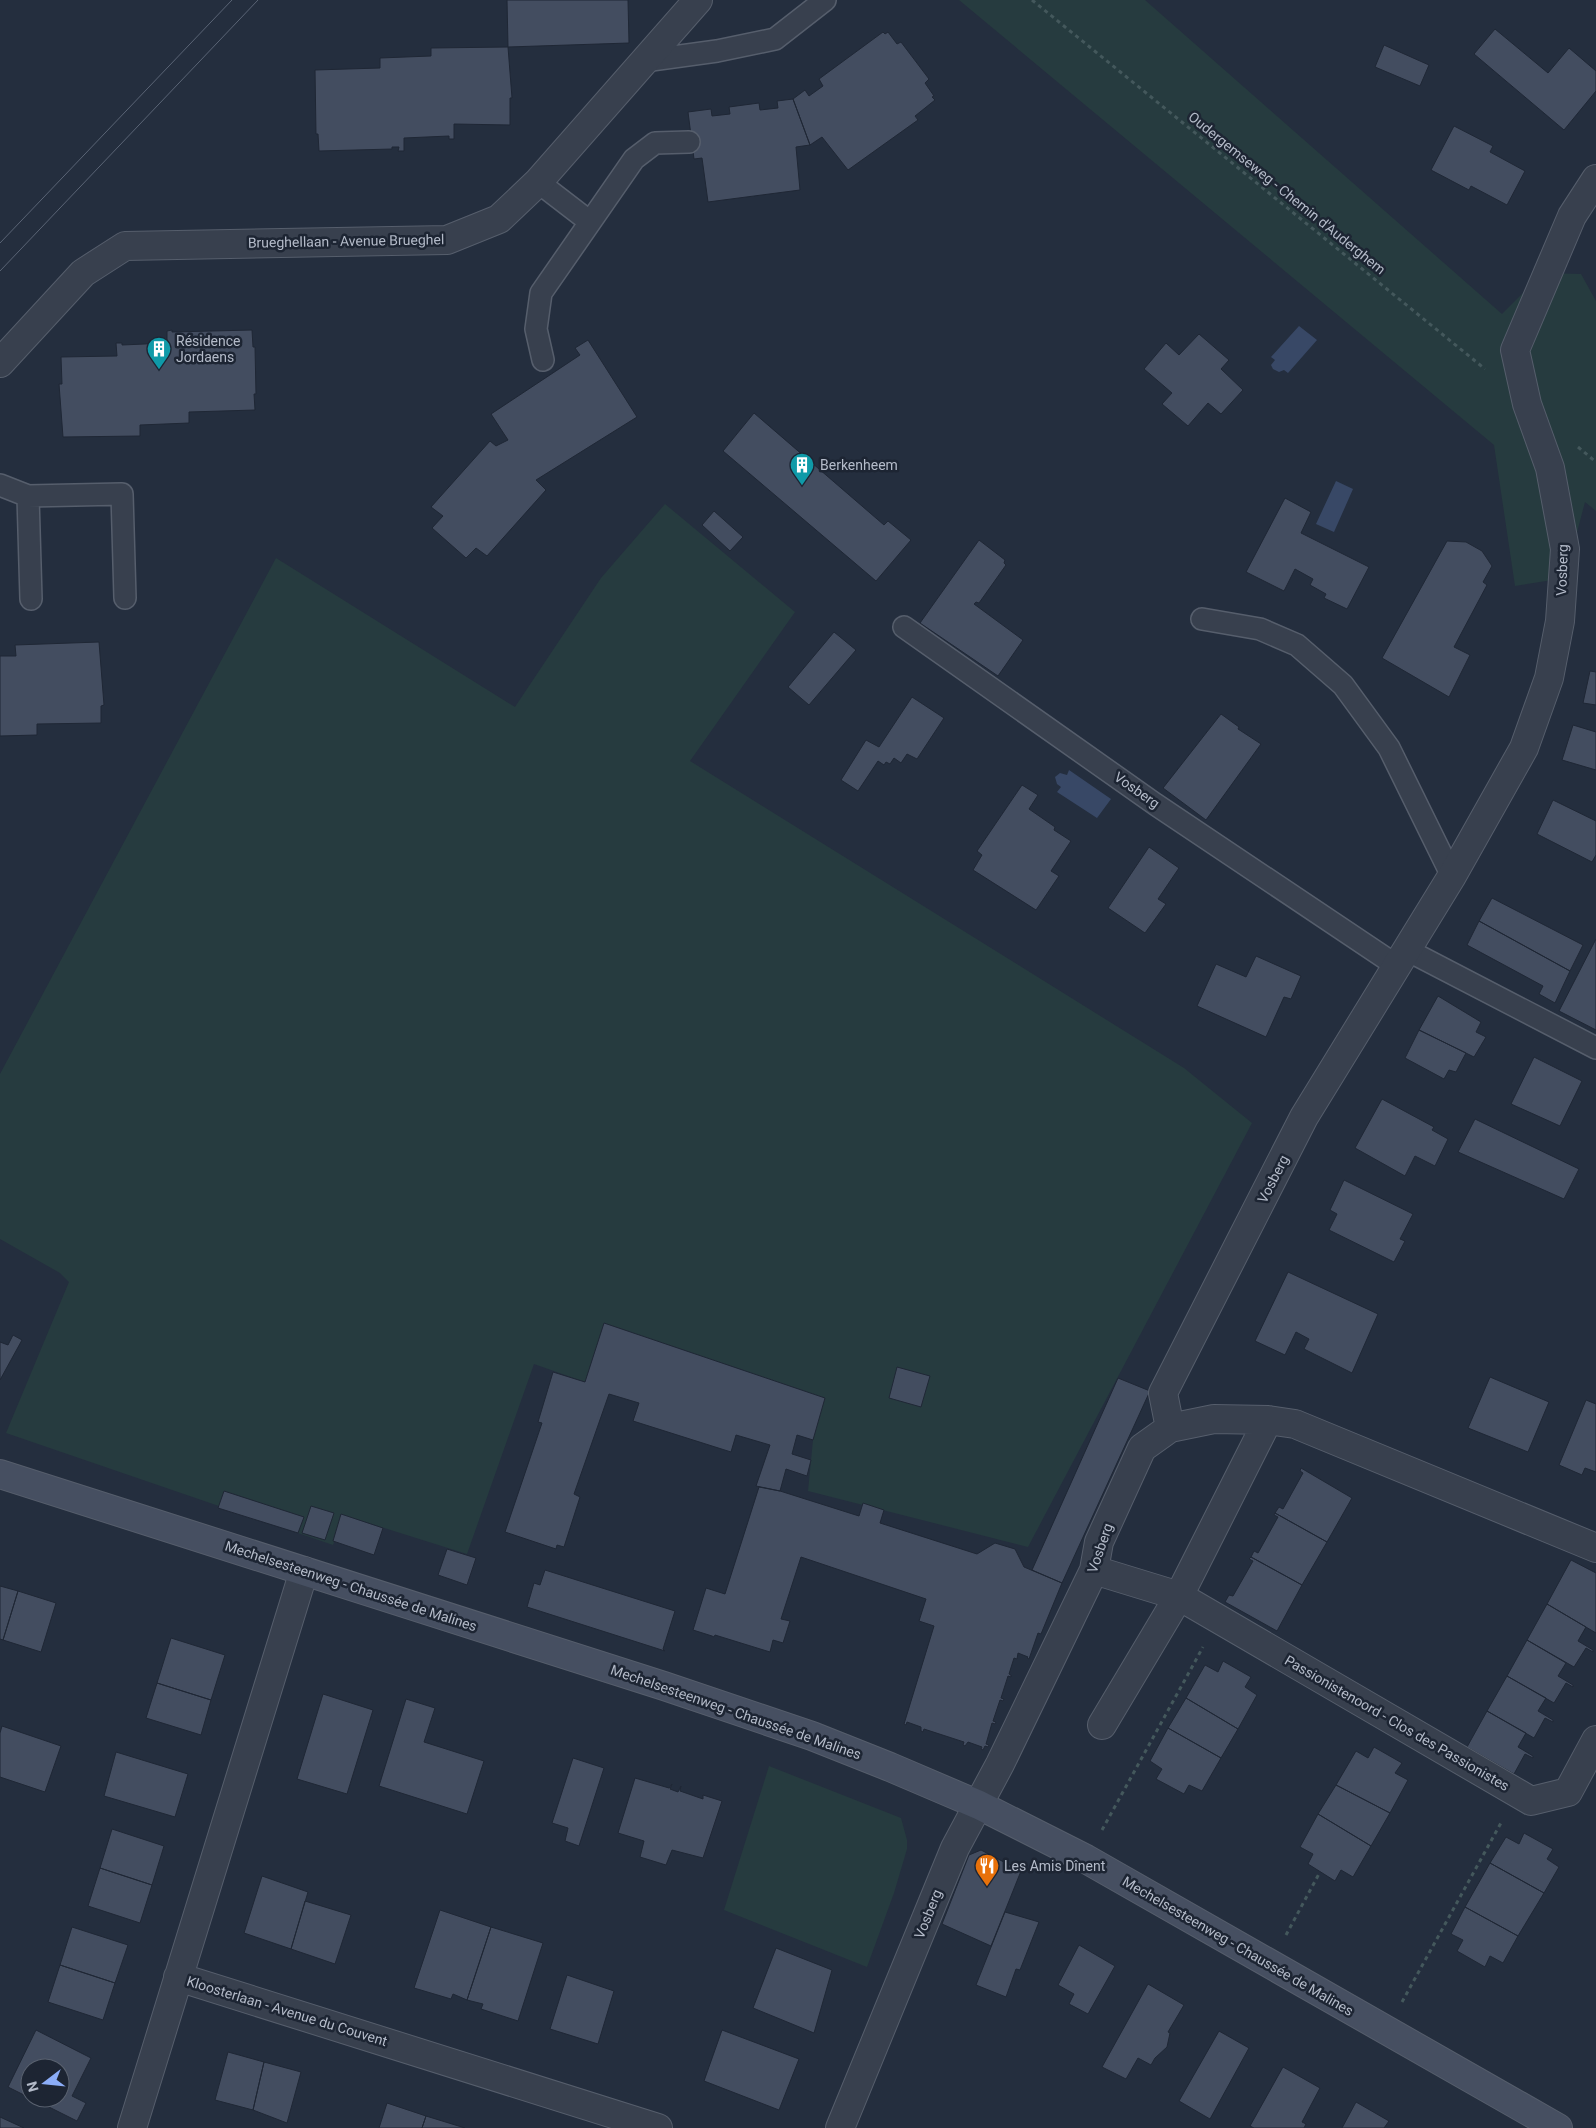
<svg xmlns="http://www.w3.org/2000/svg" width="1596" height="2128" font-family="Roboto,sans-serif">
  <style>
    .green { fill: #263b3f }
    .water { fill: #384866 }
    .building { fill: #434d60; stroke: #1f2735 }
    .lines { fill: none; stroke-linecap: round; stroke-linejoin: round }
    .lane-casing { stroke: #565e6c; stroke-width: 24 }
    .street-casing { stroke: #565e6c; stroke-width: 30 }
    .secondary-casing { stroke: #565e6c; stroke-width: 30 }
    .path { stroke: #44585c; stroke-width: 3; stroke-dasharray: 4 4; stroke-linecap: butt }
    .lane { stroke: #38404e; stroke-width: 21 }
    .street { stroke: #38404e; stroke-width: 28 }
    .secondary { stroke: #464f61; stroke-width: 28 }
    .tram { stroke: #5a6475; stroke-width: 1 }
    .labels { text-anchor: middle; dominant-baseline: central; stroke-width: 5; stroke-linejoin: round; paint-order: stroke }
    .street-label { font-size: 14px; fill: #b4bbc9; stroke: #1d2533 }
    .poi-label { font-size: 14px; fill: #b4bbc9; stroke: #1d2533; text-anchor: start }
  </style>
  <rect width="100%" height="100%" fill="#242e3e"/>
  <path class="green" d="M959 0H1145L1502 314 1543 273 1581 274 1596 301V511L1585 502 1565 578 1515 586 1494 445Z
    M665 504 795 612 690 761 1184 1068 1252 1123 1028 1547 808 1491 813 1440 604 1323 585 1382 534 1364 467 1554 343 1515 333 1545 6 1433 69 1282 60 1273 0 1239V1074L276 558 515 707 601 578Z
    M769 1766 901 1818 907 1840V1849L894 1893 867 1967 724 1910Z"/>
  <path class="water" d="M1299 326 1317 340 1288 373 1284 370 1279 372 1273 369 1271 365 1275 360 1271 357Z
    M1336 481 1353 489 1334 532 1316 524Z
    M1069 770 1111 799 1097 818 1057 792 1061 787 1057 784 1055 777 1060 773 1067 775Z"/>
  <path class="building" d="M507 0H628L629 43 508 47Z
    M1495 29 1548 73 1569 48 1596 71V91L1564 130 1474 54Z
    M883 32 885 34 888 32 897 44 901 42 929 79 925 83 934 96 932 97 935 100 915 116 918 120 848 170 822 137 810 145 793 99 805 90 809 96 823 86 819 79Z
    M1384 45 1429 65 1420 86 1375 67Z
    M508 47 512 98H510V125L454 124V139H449V136L404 138V151H398L399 147H392V149L319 151 318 134H316L315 70 380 68V58L431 56V48Z
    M793 99 810 145 796 147 800 190 708 202 702 158 694 159 688 112 711 109 712 116 730 114 729 107 759 103 760 110 778 108 777 101Z
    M1454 126 1493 146 1490 152 1525 171 1507 205 1471 186 1469 190 1431 170Z
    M172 330V332L252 330 253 347H255L256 394H254L255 410 189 412V423L140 425V436L63 437 59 384H62L61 357 117 356 116 343H122V345L167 343V331Z
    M1199 334 1229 360 1221 369 1243 390 1221 414 1208 403 1188 426 1162 404 1172 393 1144 369 1166 343 1179 355Z
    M588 340 637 417 536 480 546 490 487 556 476 548 466 558 432 528 443 516 431 507 490 441 496 446 508 440 491 414 580 355 575 348Z
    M754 413 884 525 888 521 911 540 876 581 723 451Z
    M1285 498 1311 512 1301 533 1369 567 1347 609 1324 598 1326 594 1310 585 1313 579 1295 569 1284 591 1246 572Z
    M714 511 743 537 730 551 702 525Z
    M979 540 1005 560 1004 563 1006 565 979 603 976 602 974 604 1023 640 998 676 920 623Z
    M1447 541 1466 542 1482 551 1492 566 1483 582 1487 585 1454 647 1470 655 1449 697 1382 658Z
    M834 632 856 650 809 705 788 687Z
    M99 642 104 705 101 706V723L37 724V735L0 736V656H16L15 645Z
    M1590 671 1596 672V705L1583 703Z
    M912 697 944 718 917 759 907 754 901 763 894 758 890 764 886 762 884 765 878 761 858 791 841 780 866 740 879 747Z
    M1221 714 1239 727 1238 729 1261 744 1206 820 1163 788Z
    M1573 725 1596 732V770L1562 760Z
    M1022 785 1038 795 1029 809 1055 827 1054 830 1071 841 1051 871 1059 876 1036 910 973 870 982 855 977 851Z
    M1553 800 1596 821V855L1592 862 1537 834Z
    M1149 847 1179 868 1158 899 1166 904 1145 933 1108 908Z
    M1492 898 1583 945 1570 971 1479 921Z
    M1479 921 1570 971 1555 1003 1539 994 1543 986 1467 945Z
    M1596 939V1030L1559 1011Z
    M1256 956 1301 976 1291 999 1284 997 1266 1037 1197 1006 1216 964 1246 977Z
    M1438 996 1481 1022 1476 1032 1486 1037 1474 1057 1419 1030Z
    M1419 1030 1466 1053 1456 1072 1449 1070 1444 1079 1405 1058Z
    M1534 1057 1582 1081 1560 1126 1511 1104Z
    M1382 1099 1434 1127 1432 1130 1448 1139 1435 1166 1415 1156 1405 1176 1355 1148Z
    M1475 1119 1579 1169 1564 1199 1458 1152Z
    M1344 1180 1413 1214 1400 1239 1405 1241 1394 1262 1329 1230 1337 1214 1330 1210Z
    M1288 1272 1378 1314 1352 1373 1304 1349 1309 1339 1296 1332 1285 1355 1255 1341Z
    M604 1323 825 1398 813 1440 797 1435 792 1454 811 1460 807 1476 786 1469 780 1491 756 1486 770 1445 736 1435 731 1452 633 1421 639 1403 609 1394 574 1494 580 1497 564 1547 557 1545 556 1549 505 1532 542 1423 538 1422 553 1372 585 1382Z
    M13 1335 22 1340 0 1380V1342L8 1345Z
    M897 1367 930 1376 921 1407 889 1398Z
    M1490 1377 1549 1402 1528 1452 1468 1428Z
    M1118 1378 1150 1391 1062 1583 1032 1570Z
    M1586 1400 1596 1404V1472L1585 1468 1582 1475 1559 1465Z
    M1301 1468 1352 1498 1327 1542 1275 1513 1279 1507 1283 1509 1303 1473 1300 1471Z
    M759 1487 780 1491 859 1516 863 1503 884 1510 880 1523 977 1554 995 1543 1015 1549 1024 1567 1062 1583 1041 1634 1038 1633 1029 1659 1027 1658 1028 1657 1018 1653 1017 1659 1014 1658 1009 1674 1011 1675V1677L1008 1676 1001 1698 1004 1699 1003 1701 1000 1700 993 1721 996 1722 995 1724 992 1723 986 1744 989 1745 988 1747 985 1746 983 1750 981 1749 982 1747 968 1742 965 1746 963 1745 964 1742 924 1729 923 1732 921 1731V1727L907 1722 906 1725 904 1724 934 1626 919 1621 926 1599 801 1557 781 1619 790 1621 783 1643 773 1640 770 1652 715 1635 714 1637 712 1636 693 1630 706 1588 725 1594Z
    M224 1491 304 1517 298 1533 218 1508Z
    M311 1506 334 1513 325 1540 302 1533Z
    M1275 1513 1327 1542 1302 1585 1251 1557 1254 1551 1258 1553 1278 1517 1274 1515Z
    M341 1514 383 1528 374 1555 333 1541Z
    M447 1549 476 1558 467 1585 438 1575Z
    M1251 1557 1302 1585 1277 1631 1225 1602 1229 1595 1233 1596 1253 1561 1249 1559Z
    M1571 1560 1596 1573V1633L1547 1604Z
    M545 1570 675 1611 663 1649 665 1651 527 1607 534 1583 540 1585Z
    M0 1586 18 1591 3 1640 0 1639Z
    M18 1591 56 1603 41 1652 3 1640Z
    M1547 1604 1586 1627 1578 1641 1593 1650V1652L1586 1648 1574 1667 1527 1640Z
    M171 1638 225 1655 211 1700 157 1683Z
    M1527 1640 1566 1663 1558 1676 1573 1685V1687L1566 1683 1554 1703 1507 1676Z
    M1223 1661 1251 1677 1245 1687 1257 1695 1238 1729 1186 1698 1205 1665 1218 1672Z
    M1507 1676 1546 1698 1538 1711 1553 1720V1722L1545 1718 1534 1738 1487 1711Z
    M157 1683 211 1700 201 1735 146 1718Z
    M323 1694 373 1710 347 1794 297 1779Z
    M1186 1698 1238 1729 1221 1758 1168 1728Z
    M406 1699 435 1708 424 1742 484 1761 467 1814 379 1786Z
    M1487 1711 1526 1733 1518 1747 1533 1756V1758L1525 1754 1514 1774 1467 1747Z
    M2 1726 61 1746 45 1792 0 1777V1733Z
    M1168 1728 1221 1758 1202 1791 1189 1785 1184 1794 1156 1779 1162 1769 1150 1761Z
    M1374 1747 1402 1763 1395 1773 1408 1780 1390 1813 1336 1785 1356 1751 1368 1758Z
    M116 1752 188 1774 175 1817 104 1796Z
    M573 1758 604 1768 579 1846 565 1841 568 1828 552 1823Z
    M635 1778 669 1788 672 1784 670 1789 678 1792 681 1786 680 1791 703 1799V1795L722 1801 703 1858 672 1850 666 1865 640 1857 644 1841 618 1833Z
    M1336 1785 1390 1813 1371 1846 1318 1814Z
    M1318 1814 1371 1846 1353 1877 1341 1870 1335 1881 1308 1864 1313 1854 1300 1847Z
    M112 1829 164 1846 152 1885 100 1868Z
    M1524 1833 1553 1849 1547 1859 1559 1867 1544 1893 1490 1863 1506 1837 1519 1844Z
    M981 1850 1021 1871 991 1946 942 1924 969 1855Z
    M1490 1863 1544 1893 1518 1936 1465 1907Z
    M100 1868 152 1885 140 1923 88 1906Z
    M262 1876 308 1892 291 1949 244 1933Z
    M305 1901 351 1915 335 1964 291 1949Z
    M1465 1907 1518 1936 1503 1963 1490 1956 1485 1967 1457 1951 1463 1940 1451 1934Z
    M440 1910 491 1927 467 2000 453 1994 451 1999 414 1988Z
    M1005 1912 1039 1922 1020 1970 1016 1969 1006 1997 976 1985Z
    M72 1927 128 1945 115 1983 60 1965Z
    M491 1927 543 1943 518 2021 481 2009 483 2004 467 2000Z
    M1079 1945 1115 1966 1088 2014 1069 2004 1074 1994 1058 1985Z
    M776 1948 832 1970 814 2033 753 2008Z
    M60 1965 115 1983 103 2020 48 2002Z
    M567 1975 614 1991 598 2044 550 2029Z
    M1148 1984 1184 2005 1168 2032 1170 2033 1167 2047 1155 2058 1151 2065 1138 2058 1126 2079 1102 2067Z
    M36 2030 91 2058 72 2096 86 2103 77 2121 31 2098H60V2068H30V2098L8 2087Z
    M722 2030 799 2059 779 2110 704 2081Z
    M1219 2031 1249 2048 1210 2119 1179 2101Z
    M228 2052 264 2062 253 2110 215 2100Z
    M264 2062 301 2072 287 2123 253 2110Z
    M1283 2067 1320 2088 1302 2122 1306 2124 1304 2128H1254L1250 2126Z
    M1356 2102 1389 2121 1384 2128H1342Z
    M387 2103 426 2116 422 2128H379Z
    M426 2116 465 2128H422Z
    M0 2117 24 2128H0Z"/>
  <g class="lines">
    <defs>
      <path id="lane" d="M644 61 717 51 775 39 825 0
        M538 182 590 222
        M543 360 536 329 541 293 634 159 655 143 689 142
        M0 485 28 496 122 494 125 598
        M28 496 31 599
        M1202 619 1260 629 1297 645 1343 685 1389 748 1452 876
        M904 627 1155 804 1397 966
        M1407 950 1596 1048"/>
      <path id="street" d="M0 363 83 273 125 246 447 240 499 219 538 182 698 0
        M1170 1428 1214 1419 1268 1420 1295 1424 1596 1548
        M1094 1570 1179 1596 1531 1801 1568 1792 1596 1740
        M1102 1725 1179 1596 1268 1420
        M178 1977 658 2128
        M132 2128 304 1571
        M840 2128 955 1848 1000 1764 1094 1570 1099 1542 1142 1448 1170 1428 1163 1393 1304 1117 1452 876 1524 748 1549 678 1560 621 1565 549 1550 468 1527 404 1515 350 1572 216 1596 179"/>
      <path id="secondary" d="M0 1474 664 1686 812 1736 890 1767 979 1805 1086 1859 1558 2128"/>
    </defs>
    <use href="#lane" class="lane-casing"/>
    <use href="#street" class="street-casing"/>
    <use href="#secondary" class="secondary-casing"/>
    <path class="path" d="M1032 0 1485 369
      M1578 447 1596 462
      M1102 1830 1203 1647
      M1286 1935 1320 1872
      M1402 2002 1502 1821"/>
    <use href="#lane" class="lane"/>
    <use href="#street" class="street"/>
    <use href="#secondary" class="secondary"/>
    <path class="tram" d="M0 243 232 0
      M0 271 258 0"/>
  </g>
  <defs>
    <symbol id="building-pin" viewBox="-11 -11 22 30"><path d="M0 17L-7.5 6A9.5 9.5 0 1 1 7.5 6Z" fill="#0f9aa8" stroke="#1d2533"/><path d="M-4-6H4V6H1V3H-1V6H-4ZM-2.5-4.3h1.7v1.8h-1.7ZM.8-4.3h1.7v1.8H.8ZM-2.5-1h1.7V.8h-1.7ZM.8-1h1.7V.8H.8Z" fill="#fff"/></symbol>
    <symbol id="restaurant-pin" viewBox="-11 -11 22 30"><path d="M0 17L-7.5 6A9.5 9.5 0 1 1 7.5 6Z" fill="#e8710a" stroke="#1d2533"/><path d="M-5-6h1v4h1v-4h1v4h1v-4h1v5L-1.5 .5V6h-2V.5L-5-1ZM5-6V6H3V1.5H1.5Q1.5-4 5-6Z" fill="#fff"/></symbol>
  </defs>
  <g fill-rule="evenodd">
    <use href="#building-pin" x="145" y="335" width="28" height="38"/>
    <use href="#building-pin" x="788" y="451" width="28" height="38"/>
    <use href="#restaurant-pin" x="973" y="1852" width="28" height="38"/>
  </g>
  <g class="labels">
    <g class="street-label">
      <text transform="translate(1287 193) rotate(39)">Oudergemseweg - Chemin d'Auderghem</text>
      <text transform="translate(346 241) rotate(-1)">Brueghellaan - Avenue Brueghel</text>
      <text transform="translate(1562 570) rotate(-88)">Vosberg</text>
      <text transform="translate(1137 790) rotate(35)">Vosberg</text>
      <text transform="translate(1273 1179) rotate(-63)">Vosberg</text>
      <text transform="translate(1100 1548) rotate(-71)">Vosberg</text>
      <text transform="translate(351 1586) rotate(18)">Mechelsesteenweg - Chaussée de Malines</text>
      <text transform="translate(736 1712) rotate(19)">Mechelsesteenweg - Chaussée de Malines</text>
      <text transform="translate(1397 1723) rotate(30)">Passionistenoord - Clos des Passionistes</text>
      <text transform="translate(928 1914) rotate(-68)">Vosberg</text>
      <text transform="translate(1238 1946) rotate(30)">Mechelsesteenweg - Chaussée de Malines</text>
      <text transform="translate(287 2011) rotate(17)">Kloosterlaan - Avenue du Couvent</text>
    </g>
    <g class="poi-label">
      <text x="176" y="341">Résidence<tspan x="176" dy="16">Jordaens</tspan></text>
      <text x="820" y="465">Berkenheem</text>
      <text x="1004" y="1866">Les Amis Dînent</text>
    </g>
  </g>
  <g transform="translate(45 2083) rotate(254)"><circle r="24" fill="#1d2533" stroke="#59616f"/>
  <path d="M0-4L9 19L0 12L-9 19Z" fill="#8badf8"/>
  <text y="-8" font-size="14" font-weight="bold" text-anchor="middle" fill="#b4bbc9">N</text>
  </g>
</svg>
